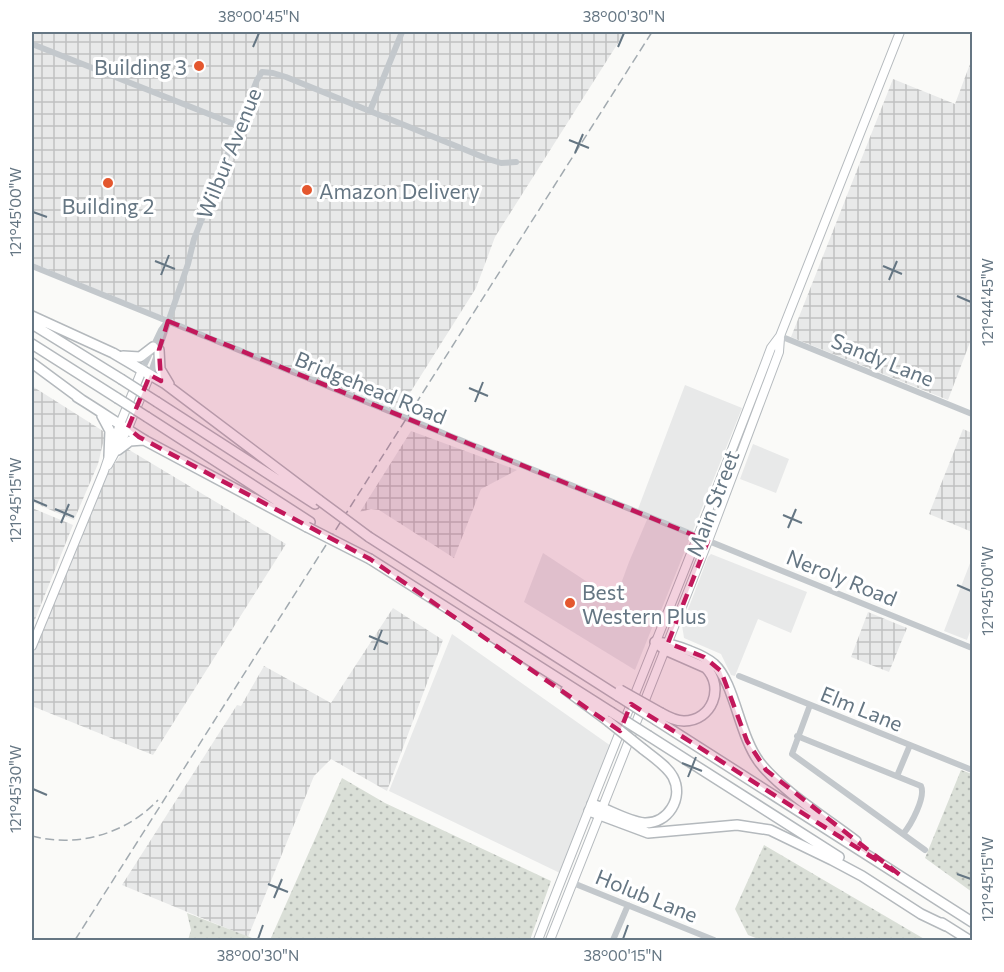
<svg xmlns="http://www.w3.org/2000/svg" width="1004" height="972" font-family="Commissioner,sans-serif">
  <style>
    .built { fill: #e8e9e9 }
    .industrial { fill: url(#industrial-grid) }
    .green { fill: url(#green-dots) }
    .lines { fill: none; stroke-linecap: round; stroke-linejoin: round }
    .major-casing { stroke: #b5babe; stroke-width: 10 }
    .highway-casing { stroke: #b4b9bd; stroke-width: 12 }
    .minor { stroke: #c3c8cc; stroke-width: 6 }
    .major { stroke: #fff; stroke-width: 8 }
    .highway { stroke: #fff; stroke-width: 9 }
    .rail { stroke: #a2aab0; stroke-width: 1.5; stroke-dasharray: 9 4.5; stroke-linecap: butt }
    .highway-bridge-casing { stroke: #b4b9bd; stroke-width: 12; stroke-linecap: butt }
    .highway-bridge { stroke: #fff; stroke-width: 9 }
    .marked { fill: #c2185b; fill-opacity: 0.2; stroke: #c2185b; stroke-width: 4.5; stroke-dasharray: 12 8; stroke-linejoin: round }
    .ticks { fill: none; stroke: #657683; stroke-width: 2 }
    .poi-dot { fill: #e4572e; stroke: #fff; stroke-width: 2 }
    .labels { text-anchor: middle; dominant-baseline: central; stroke-width: 6; stroke-linejoin: round; paint-order: stroke }
    .poi-label { font-size: 21px; fill: #657683; stroke: #fff; text-anchor: start }
    .street-label { font-size: 21px; fill: #657683; stroke: #fff }
    .neatline { fill: none; stroke: #657683; stroke-width: 2 }
    .ticks-label { font-size: 15px; text-anchor: middle; fill: #657683 }
  </style>
  <defs>
    <pattern id="industrial-grid" width="8" height="8" patternUnits="userSpaceOnUse" patternTransform="scale(1.5)"><rect width="8" height="8" fill="#e8e9e9"/><path d="M0 4h8M4 0v8" fill="none" stroke="#c0c1c2"/></pattern>
    <pattern id="green-dots" width="8" height="8" patternUnits="userSpaceOnUse" patternTransform="scale(1.5)"><rect width="8" height="8" fill="#dadfd7"/><path d="M2 2h.1M6 6h.1" fill="none" stroke="#b4b9b4" stroke-width="1.8" stroke-linecap="round"/></pattern>
  </defs>
  <rect width="100%" height="100%" fill="#fafaf8"/>
  <path class="built" d="M685 385 742 408 658 618H656L635 670 524 602 543 553 615 600 629 562 649 515 638 509Z
    M753 444 789 459 776 493 740 479Z
    M711 554 807 592 791 633 758 619 735 676 731 675 721 654 684 638 682 625 708 557Z
    M972 558V626L967 640 944 631Z
    M452 634 611 746 562 874 389 791Z"/>
  <path class="industrial" d="M32 32H625L495 237 476 288 398 412 32 263Z
    M970 64 972 65V337L948 400 791 337 893 79 955 104Z
    M32 386 103 431 104 439 98 464 74 520 32 502Z
    M963 429 972 433V532L929 514Z
    M411 431 517 470 481 489 454 558 379 510 371 509 360 512Z
    M126 448 286 544 153 755 32 706V654L104 478Z
    M32 508 73 525 32 627Z
    M393 608 443 640 387 791 331 759 314 776 248 937 122 885 237 705 241 706 264 666 331 703Z
    M868 612 907 628 889 672 851 657Z"/>
  <path class="green" d="M961 770 972 774V892L925 858Z
    M342 778 385 803 551 881 530 940H270Z
    M764 845 926 940H761L748 935 735 909Z
    M187 913 257 940H188L191 930Z"/>
  <g class="lines">
    <defs>
      <path id="major" d="M108 465 128 428 150 375
        M32 646 104 471 120 424 142 370
        M538 940C614 742 696 547 771 348L780 336 900 32
        M550 940 708 541 779 352 780 338"/>
      <path id="highway" d="M32 316 113 353 164 383 319 500
        M32 324 121 379
        M32 344 117 398
        M159 350 160 369 169 384
        M123 356 140 357 153 347
        M32 363 82 400
        M77 397C100 411 123 427 146 441L307 527
        M157 402 315 504
        M102 416 110 431 109 456
        M147 417 310 522
        M118 450 130 441 143 440
        M369 537 618 696
        M370 559 611 712
        M655 642C668 643 678 646 690 651 698 654 707 658 714 664 735 683 739 736 760 763 781 790 827 819 856 841
        M655 642 665 650 706 668C725 687 712 721 684 721 675 721 668 717 661 713
        M566 690 608 721
        M656 720 972 922
        M649 736 839 857
        M592 804C608 809 627 821 644 823 668 824 684 798 673 777 667 766 653 757 643 749
        M589 811 648 833 737 825 770 830 832 860 862 876 921 914 946 926
        M942 923 969 940"/>
    </defs>
    <use href="#major" class="major-casing"/>
    <use href="#highway" class="highway-casing"/>
    <path class="minor" d="M32 44 239 126
      M370 111 402 32
      M32 266 972 648
      M780 336 972 414
      M142 370 161 330 167 322
      M150 375 188 264 194 239 257 80 262 72 273 73 286 77 488 159 501 163 516 162
      M739 676 972 770
      M810 705 792 754 925 850
      M797 736 921 786C926 797 911 825 903 834
      M897 776 910 745
      M573 883 714 940
      M613 940 628 905"/>
    <use href="#major" class="major"/>
    <use href="#highway" class="highway"/>
    <path class="rail" d="M32 836C77 848 126 834 158 800
      M75 940 652 32"/>
    <defs>
      <path id="highway-bridge" d="M121 379 157 402
        M117 398 147 417
        M319 500 369 537
        M307 527 370 559
        M620 690 661 713
        M618 696 656 720
        M611 712 649 736
        M608 721 643 749"/>
    </defs>
    <use href="#highway-bridge" class="highway-bridge-casing"/>
    <use href="#highway-bridge" class="highway-bridge"/>
  </g>
  <path class="marked" d="M168 321 708 541 668 643 704 657 721 671 747 741 766 770 900 875 631 704 620 731 370 559 139 437 128 428 150 375 161 381 159 350Z"/>
  <path class="ticks" d="M253 47 259 33M618 47 624 33M569 140 589 148M575 153 583 134M33 212 47 217M155 261 175 269M883 266 902 274M161 275 169 255M889 280 897 261M957 296 971 302M469 388 488 396M475 402 483 382M33 500 47 506M55 509 74 517M783 515 802 523M61 523 69 504M788 528 796 509M957 585 971 591M369 636 388 644M374 650 382 630M682 763 702 771M688 777 696 757M33 789 47 795M957 874 971 879M268 884 288 892M274 898 282 879M258 939 263 925M623 939 628 925"/>
  <g class="poi-dot">
    <circle cx="199" cy="66" r="6"/>
    <circle cx="108" cy="183" r="6"/>
    <circle cx="307" cy="190" r="6"/>
    <circle cx="570" cy="603" r="6"/>
  </g>
  <g class="labels">
    <g class="poi-label">
      <text x="187" y="66" text-anchor="end">Building 3</text>
      <text x="319" y="190">Amazon Delivery</text>
      <text x="108" y="205" text-anchor="middle">Building 2</text>
      <text x="582" y="591">Best<tspan x="582" dy="24">Western Plus</tspan></text>
    </g>
    <g class="street-label">
      <text transform="translate(228 153) rotate(-68)">Wilbur Avenue</text>
      <text transform="translate(883 359) rotate(22)">Sandy Lane</text>
      <text transform="translate(371 387) rotate(22)">Bridgehead Road</text>
      <text transform="translate(712 503) rotate(-69)">Main Street</text>
      <text transform="translate(842 577) rotate(22)">Neroly Road</text>
      <text transform="translate(862 708) rotate(22)">Elm Lane</text>
      <text transform="translate(647 895) rotate(22)">Holub Lane</text>
    </g>
  </g>
  <rect width="1004" height="972" fill="none" stroke="#ffffff" stroke-width="66"/>
  <rect x="33" y="33" width="938" height="906" class="neatline"/>
  <g class="ticks-label">
    <text x="259" y="22">38°00'45"N</text>
    <text x="624" y="22">38°00'30"N</text>
    <text transform="translate(16 212) rotate(-90)" y="5">121°45'00"W</text>
    <text transform="translate(988 302) rotate(-90)" y="5">121°44'45"W</text>
    <text transform="translate(16 500) rotate(-90)" y="5">121°45'15"W</text>
    <text transform="translate(988 591) rotate(-90)" y="5">121°45'00"W</text>
    <text transform="translate(16 789) rotate(-90)" y="5">121°45'30"W</text>
    <text transform="translate(988 879) rotate(-90)" y="5">121°45'15"W</text>
    <text x="258" y="961">38°00'30"N</text>
    <text x="623" y="961">38°00'15"N</text>
  </g>
</svg>
